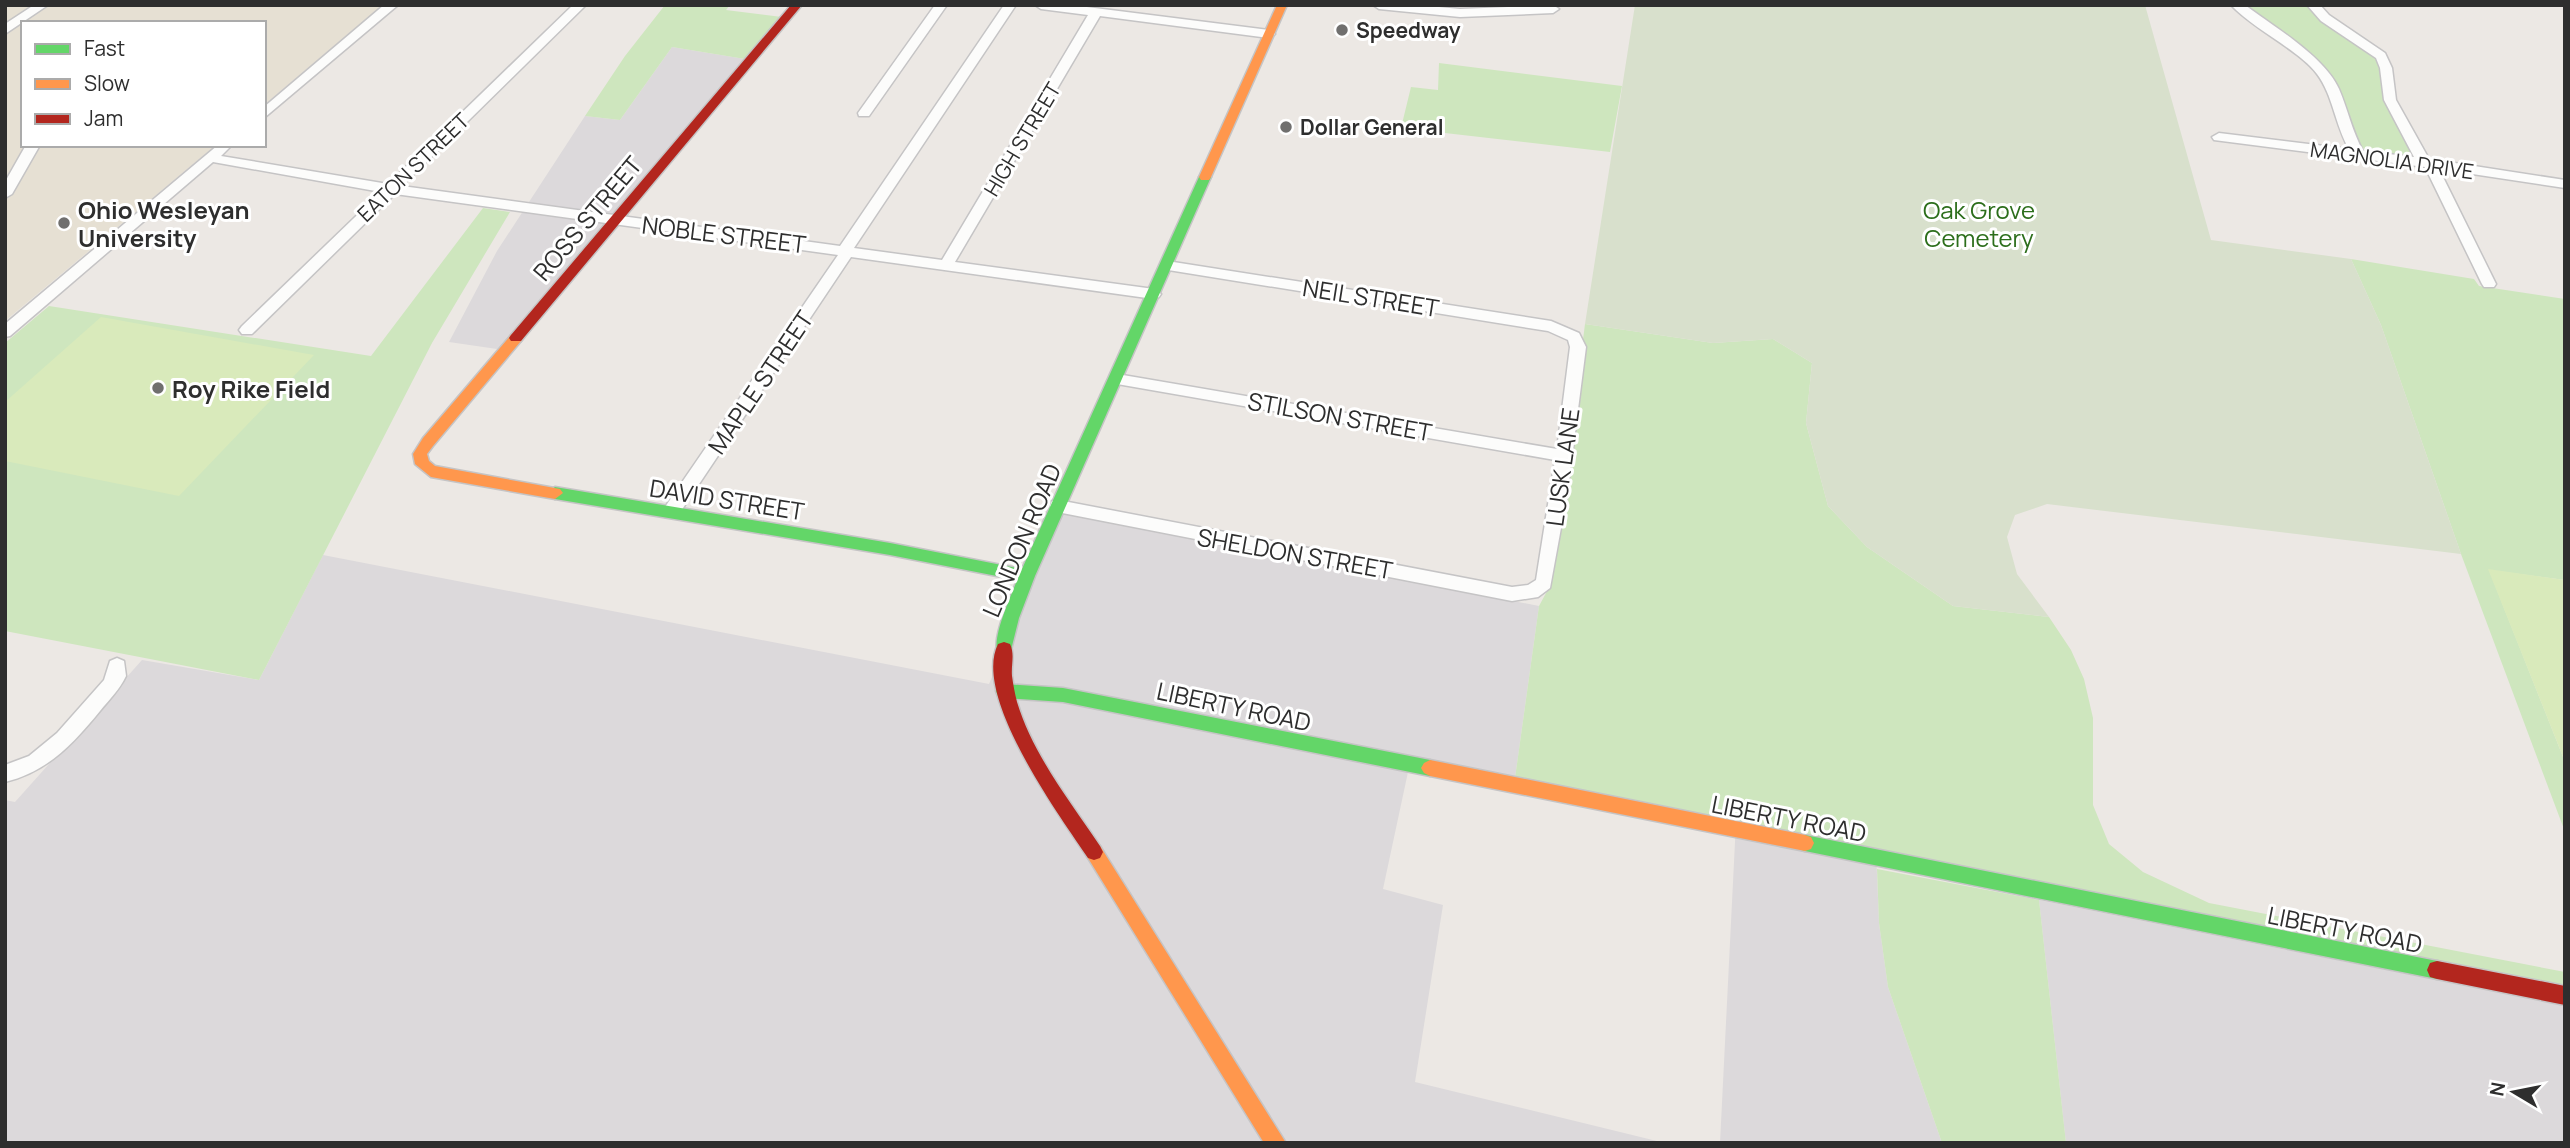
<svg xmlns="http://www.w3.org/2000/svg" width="2570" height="1148" font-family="Manrope,sans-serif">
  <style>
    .industrial { fill: #dcd9db }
    .education { fill: #e6e0d3 }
    .green { fill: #cee6be }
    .cemetery { fill: #d8e0cc }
    .pitch { fill: #d9eabb }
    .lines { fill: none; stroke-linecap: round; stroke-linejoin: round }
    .street-casing { stroke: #c5c4c5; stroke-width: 3 }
    .fast-casing { stroke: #c5c4c5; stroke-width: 3 }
    .slow-casing { stroke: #c5c4c5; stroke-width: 3 }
    .jam-casing { stroke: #c5c4c5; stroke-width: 3 }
    .street { fill: #fcfcfb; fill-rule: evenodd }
    .fast { fill: #63d668; fill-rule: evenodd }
    .slow { fill: #ff974d; fill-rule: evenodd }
    .jam { fill: #b3261e; fill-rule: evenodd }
    .poi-dot { fill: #706f6e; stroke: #fff; stroke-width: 2.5 }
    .labels { text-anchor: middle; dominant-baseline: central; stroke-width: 6; stroke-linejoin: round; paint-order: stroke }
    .far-poi-label { font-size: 21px; font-weight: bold; fill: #2e2e2e; stroke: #fff; text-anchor: start }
    .far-street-label { font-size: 21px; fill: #2e2e2e; stroke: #fff }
    .poi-label { font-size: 24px; font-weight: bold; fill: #2e2e2e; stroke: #fff; text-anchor: start }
    .park-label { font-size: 24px; fill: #2c6e1b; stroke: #fff }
    .street-label { font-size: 24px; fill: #2e2e2e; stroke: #fff }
  </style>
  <rect width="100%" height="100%" fill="#ece8e4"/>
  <path class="industrial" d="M672 47 745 59 497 349 449 342 497 251 585 116 620 120Z
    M1063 513 1539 606 1515 778 1411 758 1383 889 1443 905 1415 1082 1665 1143H5V800L15 802 142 660 259 680 323 555 989 684Z
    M1736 822 1876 850 1879 923 1888 987 1942 1143H1720Z
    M2039 900 2565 1006V1143H2066Z"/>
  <path class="education" d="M5 5H383L264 105V23H23V145H216L5 321Z"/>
  <path class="green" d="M665 5H730L726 10 782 17 745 59 672 47 620 120 585 116 625 56Z
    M2242 5H2309L2328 23 2375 55 2392 115 2411 149 2410 158 2386 156 2364 149 2351 135 2317 63Z
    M1439 63 1622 86 1610 152 1401 128 1411 87 1438 90Z
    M483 208 510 212 432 343 259 680 5 631V343L49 306 371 356Z
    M2351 259 2474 279 2479 286 2565 299V580L2489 570 2565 762V832L2461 554 2381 325Z
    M1585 324 1713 343 1773 339 1812 363 1806 423 1828 506 1867 547 1953 606 2049 617 2071 650 2084 679 2093 718V805L2109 844 2143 872 2209 903 2565 972V988L1515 778 1539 606 1552 582Z
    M1877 869 2039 900 2066 1143H1942L1888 987 1879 923Z"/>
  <path class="cemetery" d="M1635 5H2145L2211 240 2351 259 2381 325 2461 554 2047 504 2015 515 2007 537 2017 574 2049 617 1953 606 1867 547 1828 506 1806 423 1812 363 1773 339 1713 343 1585 324Z"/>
  <path class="pitch" d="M101 317 314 355 179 496 5 461V402Z
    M2488 569 2565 580V762Z"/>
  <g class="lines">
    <defs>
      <path id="street" d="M34 5H48L5 34V24Z
        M384 5H398L264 118V107Z
        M573 5H586L402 186 840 246 1004 5H1016L854 248 942 260 1088 15 1041 9 1035 5H1071L1269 30 1275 34 1269 38 1100 16 955 262 1154 289 1161 294 1159 297 1154 299 851 257 677 517H665L663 512 665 507 838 255 395 194 252 334H242L239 330 242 326 381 192 213 162 10 336 5 337V324L218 145H232L221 156 388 184Z
        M935 5H947L869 116H859L858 113Z
        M1373 5H1418L1460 9 1553 5 1559 9 1553 13 1460 17 1379 9Z
        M2231 5H2245C2274 27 2324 56 2339 89 2348 110 2352 131 2363 151L2414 157 2384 100 2380 68 2376 58 2321 21 2307 5H2320L2329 15 2385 53 2392 68 2396 100 2429 159 2565 180V188L2439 169 2496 284 2494 287H2484L2482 284 2425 167 2214 140 2212 137 2219 133 2349 149C2335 125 2333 95 2317 74 2299 50 2253 29 2231 5Z
        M26 145H40L12 194 5 198V182Z
        M1167 261 1551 321 1579 333 1586 347 1567 495 1550 588 1538 597 1512 601 1052 511 1050 506 1052 501 1058 500 1512 587 1528 585 1536 580 1555 460 1117 384 1109 379 1117 374 1557 449 1570 347 1568 340 1548 331 1162 269 1160 266 1162 263Z
        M117 658 124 661 126 676C120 689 109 700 100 711 73 744 47 772 5 782V765L29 756 57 733 104 680 110 661Z"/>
      <path id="fast" d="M1205 173 1211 177 1035 576 1019 618 1010 654 1004 656 998 654C991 638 1011 597 1017 580L890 555 555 499 547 493 555 487 890 543 1022 569 1199 177Z
        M1004 684 1063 688 1430 760 1436 763 1439 768 1436 773 1430 776 1063 702 1004 698 998 696 996 691 998 686Z
        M1805 835 2437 961 2444 963 2447 970 2444 977 2437 979 1805 851 1799 849 1796 843 1799 837Z"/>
      <path id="slow" d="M1277 5H1287L1211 177 1209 180H1201L1199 177Z
        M516 333 521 335 523 338 521 341 433 446 427 454 429 461 435 466 560 489 563 493 555 499 431 477 415 464 413 454 423 438 511 335Z
        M1430 760 1805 835 1811 837 1814 843 1811 849 1805 851 1430 776 1424 773 1421 768 1424 763Z
        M1094 844 1100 846 1286 1143H1264L1088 858 1085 852 1088 846Z"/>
      <path id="jam" d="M791 5H802L521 341H511L509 338 511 335Z
        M1004 642 1010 644C1015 654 1011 665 1012 676 1013 684 1015 694 1017 702 1033 755 1070 801 1100 846L1103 852 1100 858 1094 860 1088 858C1059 815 972 696 998 644Z
        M2437 961 2565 986V1005L2437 979 2430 977 2427 970 2430 963Z"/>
    </defs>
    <use href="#street" class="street-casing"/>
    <use href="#fast" class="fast-casing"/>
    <use href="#slow" class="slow-casing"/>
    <use href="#jam" class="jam-casing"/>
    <use href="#street" class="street"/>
    <use href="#fast" class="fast"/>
    <use href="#slow" class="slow"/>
    <use href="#jam" class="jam"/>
  </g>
  <g class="poi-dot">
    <circle cx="1342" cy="30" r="7"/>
    <circle cx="1286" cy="127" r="7"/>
    <circle cx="64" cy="223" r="7"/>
    <circle cx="158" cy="388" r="7"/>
  </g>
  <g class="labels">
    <g class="far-poi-label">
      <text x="1356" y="30">Speedway</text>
      <text x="1300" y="127">Dollar General</text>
    </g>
    <g class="far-street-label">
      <text transform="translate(1022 139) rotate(-59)">HIGH STREET</text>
      <text transform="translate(2392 160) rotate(8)">MAGNOLIA DRIVE</text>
      <text transform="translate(413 167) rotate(-44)">EATON STREET</text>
    </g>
    <g class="poi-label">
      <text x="78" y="209">Ohio Wesleyan<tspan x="78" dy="28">University</tspan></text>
      <text x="172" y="388">Roy Rike Field</text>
    </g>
    <g class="park-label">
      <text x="1979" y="209">Oak Grove<tspan x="1979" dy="28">Cemetery</tspan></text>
    </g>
    <g class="street-label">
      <text transform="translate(587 218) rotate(-50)">ROSS STREET</text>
      <text transform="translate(724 234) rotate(7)">NOBLE STREET</text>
      <text transform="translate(1371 297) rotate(9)">NEIL STREET</text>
      <text transform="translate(760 382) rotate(-56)">MAPLE STREET</text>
      <text transform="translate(1340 416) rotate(10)">STILSON STREET</text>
      <text transform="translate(1562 467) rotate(-82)">LUSK LANE</text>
      <text transform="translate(727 499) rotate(9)">DAVID STREET</text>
      <text transform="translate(1021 540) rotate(-67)">LONDON ROAD</text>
      <text transform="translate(1295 553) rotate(10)">SHELDON STREET</text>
      <text transform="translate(1234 706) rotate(12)">LIBERTY ROAD</text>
      <text transform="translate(1789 818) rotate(11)">LIBERTY ROAD</text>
      <text transform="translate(2345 929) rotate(11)">LIBERTY ROAD</text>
    </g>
  </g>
  <rect width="2570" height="1148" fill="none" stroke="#2e2e2e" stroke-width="14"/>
  <rect x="21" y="21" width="245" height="126" fill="#ffffff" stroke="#ababab" stroke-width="2"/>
  <rect x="35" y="44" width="35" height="10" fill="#63d668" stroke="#ababab" stroke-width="2"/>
  <text x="84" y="56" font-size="21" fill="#2e2e2e">Fast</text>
  <rect x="35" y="79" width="35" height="10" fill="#ff974d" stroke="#ababab" stroke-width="2"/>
  <text x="84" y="91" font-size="21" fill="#2e2e2e">Slow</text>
  <rect x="35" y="114" width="35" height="10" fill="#b3261e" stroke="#ababab" stroke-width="2"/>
  <text x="84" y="126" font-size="21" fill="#2e2e2e">Jam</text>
  <g transform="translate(2514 1092) rotate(280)" stroke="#ffffff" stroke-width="5" paint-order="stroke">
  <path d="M0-5L12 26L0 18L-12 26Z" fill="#2e2e2e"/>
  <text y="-10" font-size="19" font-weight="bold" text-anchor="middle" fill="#2e2e2e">N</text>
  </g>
</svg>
